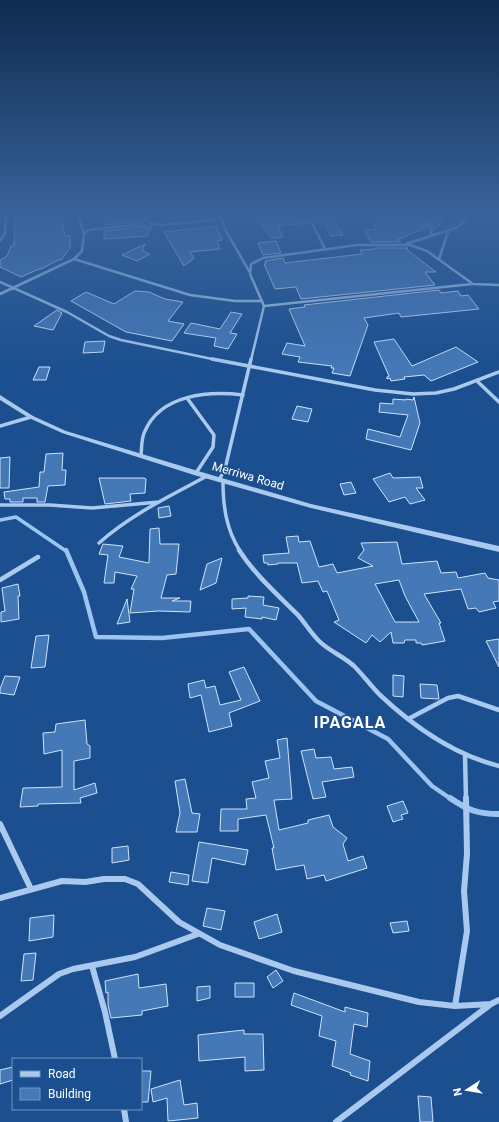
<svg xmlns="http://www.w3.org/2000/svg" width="499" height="1122" font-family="Roboto,sans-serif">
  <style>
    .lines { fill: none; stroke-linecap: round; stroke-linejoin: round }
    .stream-far2 { stroke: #9cc4f0; stroke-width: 3.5 }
    .stream-far1 { stroke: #9cc4f0; stroke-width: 4.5 }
    .stream { stroke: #9cc4f0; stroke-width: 6 }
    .building { fill: #4478b7; stroke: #cfe3fa; fill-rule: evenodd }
    .minor-far3 { stroke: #a9c9ee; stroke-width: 2.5 }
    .minor-far2 { stroke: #a9c9ee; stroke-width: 3.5 }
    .minor-far1 { stroke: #a9c9ee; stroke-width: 4.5 }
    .minor { stroke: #a9c9ee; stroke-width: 6 }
    .tertiary { fill: #a9c9ee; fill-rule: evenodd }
    .labels { text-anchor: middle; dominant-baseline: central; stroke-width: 3.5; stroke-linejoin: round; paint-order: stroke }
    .street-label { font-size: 12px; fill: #fff; stroke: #1b4f8f }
    .district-label { font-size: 16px; font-weight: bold; letter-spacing: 1px; fill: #fff; stroke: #1b4f8f }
  </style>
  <rect width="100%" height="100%" fill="#1b4f8f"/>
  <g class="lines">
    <path class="stream-far2" d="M0 520 16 517 66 551"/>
    <path class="stream-far1" d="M66 550 84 592 96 637 162 638 249 629 316 701 388 739 432 786 451 799"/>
    <path class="stream" d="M450 798C468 810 477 814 499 814"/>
  </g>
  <path class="building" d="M15 213H32V217L61 215 65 236 70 235V248L61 260H58L41 269H39L21 277 0 267V260L7 256 11 246H14Z
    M254 213H304L309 223 278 226 283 237 271 238Z
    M310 213H336L337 220 333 221 343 235 331 236 323 222H315Z
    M386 213H416L427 227 397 240 401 242H371L365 233H367L365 230 375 229 374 226Z
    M423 213H450L435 229Z
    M138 215 139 220 131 222 105 225V218Z
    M140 225 141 227H151L147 236 104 239V231L132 228Z
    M216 226 222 240 217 241 220 249 190 252 194 258 184 266 164 232Z
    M276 241 281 253 263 255 258 243Z
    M145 244 142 251 150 254 137 261 122 255Z
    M375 248H408L406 249 436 272H425L435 285 301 299 296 287 275 289 264 264H266L265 261 283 258 285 263 362 254 360 250 375 249Z
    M439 290 441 293 458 291 461 296 468 295 479 309 401 317 399 313 364 318 368 325 350 376 332 373 334 368H331L332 366 298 362 300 357 282 354 287 343 305 346 289 309 305 307 304 305Z
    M135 291 149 292 165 299 183 302 168 321 184 324 172 341 126 332 71 301 86 292 114 304Z
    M57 310 62 313 53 330 34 326Z
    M231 312 242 314 230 333 237 334 228 349 214 346 216 338 184 333 191 323 220 329Z
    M394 339 412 366 456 347 478 362 431 381 424 375 404 377 405 379 391 381 390 378 387 379V377L389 376 374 342Z
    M105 341 103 352 83 353 85 342Z
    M39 367H50L46 380H33Z
    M414 397 420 423 411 450 366 439 368 429 400 437 408 415 379 412 380 403 393 404V399L406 400V399L413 400Z
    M297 406 312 409 308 422 292 419Z
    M63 453 62 470H66L65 485 48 486 45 502H37V498H23V502H10V499H5L4 492 39 487 40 472H44L46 454Z
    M10 457 9 488H0V458Z
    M390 473 393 478 420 477 423 488H416L425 500 410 504 405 497 389 502 373 479Z
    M99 478H144L146 479 145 493 130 494 131 501 105 504Z
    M351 482 356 493 344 495 340 484Z
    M169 506 171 516 159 518 158 508Z
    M159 528 160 544H179L176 574 167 575 161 598H180L172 601H191L190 612 158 611 130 613 134 589H131L137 576 115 572 114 583H104L108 555 99 554 103 544 123 546 119 557 149 563 150 529Z
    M298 536 299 542 310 541 319 567 333 564 337 573 373 566 358 558 364 550 361 543 397 542 402 564 437 561 441 573 456 572 458 578 485 573 488 578 499 580V601L493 602 496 608 479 612 476 608 468 609 461 589 424 594 441 623H439L445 641 422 645 421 643H416V640H405L404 643H393L391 632 380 642 372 635 366 643 334 622 339 620 327 591 323 592 318 581 302 583 297 563H278V564L268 565V563H264L263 555 289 553 286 537ZM399 580 405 596 419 622H395L375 584Z
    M222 558 216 583 200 590 207 564Z
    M18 584 20 596H18L19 619 1 622V612L5 611 2 588Z
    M248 596 264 597 263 605 279 608 276 620 262 617V619L245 617 246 608 232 609V599L248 598Z
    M127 599 130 622 117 624Z
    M49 635 45 667 31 668 36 636Z
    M499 639V667L486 641Z
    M244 667 260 701 229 713 232 726 209 732 201 695 190 698 188 684 204 680 206 688 215 686 220 705 241 700 229 672Z
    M393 675 404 676 403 697 393 696Z
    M5 676 20 677 14 695 0 693V689Z
    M420 684 437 685 439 699 421 698Z
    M85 720 87 744 90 746V758L74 761V790L95 783 97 793 80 798 81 803 38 804V806L20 807 23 788 62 787V750L44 754 43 733 55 732 56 724Z
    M287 738 292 799 274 800 279 830 308 823V820L329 815 333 827 347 838 343 844 348 861 363 856 367 868 326 881 324 875 307 879 304 865 276 870 272 848H274L266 815 238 819V831H220L221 809H247L246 799 256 798 252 782 269 778 265 761 280 758 277 740Z
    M314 749 316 758 331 757 334 769 352 767 354 777 322 782 326 797 313 799 301 751Z
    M185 779 192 813 200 814 197 832H176L180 813 175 781Z
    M403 801 408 813 401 815 403 819 393 822 387 806Z
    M199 842 248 850 245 865 212 858 208 883 192 881Z
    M128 846 129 860 112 863V848Z
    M171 872 189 875 188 885 169 882Z
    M207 908 225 911 221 930 203 926Z
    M277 914 282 932 259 939 254 922Z
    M54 915 53 937 29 941 30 918Z
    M407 921 409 931 393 933 390 923Z
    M36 953 33 980 21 981 24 954Z
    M276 970 283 981 273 988 267 977Z
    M138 974 139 988 166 984 168 1006 142 1011V1015L111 1018 108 1005V992L106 993 105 981Z
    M235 983H254V997H235Z
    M210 986V998L197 1001V987Z
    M294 993 345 1012V1007L368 1013 367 1027 354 1024 350 1054 370 1061 368 1081 350 1075 351 1073 332 1066 336 1041 319 1036 322 1016 291 1005Z
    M244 1030V1034H263L264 1070 245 1071V1057L199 1061 198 1035Z
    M13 1067V1080L0 1084V1070Z
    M141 1071H151L148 1102H141Z
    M180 1080 184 1105 197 1103 198 1118 168 1121 167 1098 153 1102 151 1089Z
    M418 1096 431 1097 433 1122H420Z"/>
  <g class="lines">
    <path class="minor-far3" d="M78 213 84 234
      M219 213 226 231 249 271
      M307 213 325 249
      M419 213 432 229 431 235
      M147 218 151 224 162 225 222 219
      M0 241 5 233 6 213
      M406 244 458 227 466 219 468 213
      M74 259 82 251 84 234 88 230 132 225 146 220 147 213
      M439 259 448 232
      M0 282 67 312 109 336 121 340 217 360
      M0 294 74 259 190 295 235 301H262
      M264 306 472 284
      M251 360 264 306 250 274 251 264 263 258 357 245H410L427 251 473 284 499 285"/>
    <path class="minor-far2" d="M212 359 375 390 413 394 436 393 454 389 499 372
      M478 382 499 402
      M187 398 214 435 213 447 196 473
      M0 426 31 417
      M141 455C142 447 141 438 145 431 161 394 209 391 243 395
      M219 480 225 469 251 359
      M223 481C223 506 226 529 240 551
      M0 505H50L92 508 159 502
      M99 543C130 515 170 496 207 476"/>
    <path class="minor-far1" d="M239 550C255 575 277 594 298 615 305 623 311 633 319 641 329 651 343 656 354 666 363 675 371 686 380 695 413 726 455 755 499 766
      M0 580 38 557
      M410 718 448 698 458 696 499 710
      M465 754 466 799"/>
    <path class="minor" d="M0 824 31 889
      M0 898 62 881 85 882 104 879H125L138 884 179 922 220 945 294 971 419 1002 455 1006 491 1004 499 1000
      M92 966 105 1012 115 1059
      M455 1006 467 931 464 891 467 854 466 798
      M0 1016 59 974 73 969 135 957 198 934
      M124 1109 126 1122
      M336 1122 491 1004"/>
    <path class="tertiary" d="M0 395 33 416 66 431 198 471 311 504 499 546V552L311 508 194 475 62 433 29 418 0 400Z"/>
  </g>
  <linearGradient id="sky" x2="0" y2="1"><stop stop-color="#0f2b4f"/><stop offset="0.58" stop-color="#39639b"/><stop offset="1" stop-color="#39639b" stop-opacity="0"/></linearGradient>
  <rect width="499" height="370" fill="url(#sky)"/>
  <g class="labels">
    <g class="street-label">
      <text transform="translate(248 476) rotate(16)">Merriwa Road</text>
    </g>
    <g class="district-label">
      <text x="350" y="722">IPAGALA</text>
    </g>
  </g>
  <rect x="12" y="1058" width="130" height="52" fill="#1b4f8f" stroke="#7695bc"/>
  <rect x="20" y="1071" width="20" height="6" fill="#a9c9ee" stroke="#7695bc"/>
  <text x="48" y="1078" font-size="12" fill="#ffffff">Road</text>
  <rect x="20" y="1088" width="20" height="12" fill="#4478b7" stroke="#7695bc"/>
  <text x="48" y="1098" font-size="12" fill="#ffffff">Building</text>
  <g transform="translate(467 1090) rotate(258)" stroke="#1b4f8f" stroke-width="3" paint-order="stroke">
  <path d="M0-3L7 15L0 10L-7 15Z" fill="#ffffff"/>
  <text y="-6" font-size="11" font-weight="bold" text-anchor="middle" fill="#ffffff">N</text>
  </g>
</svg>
